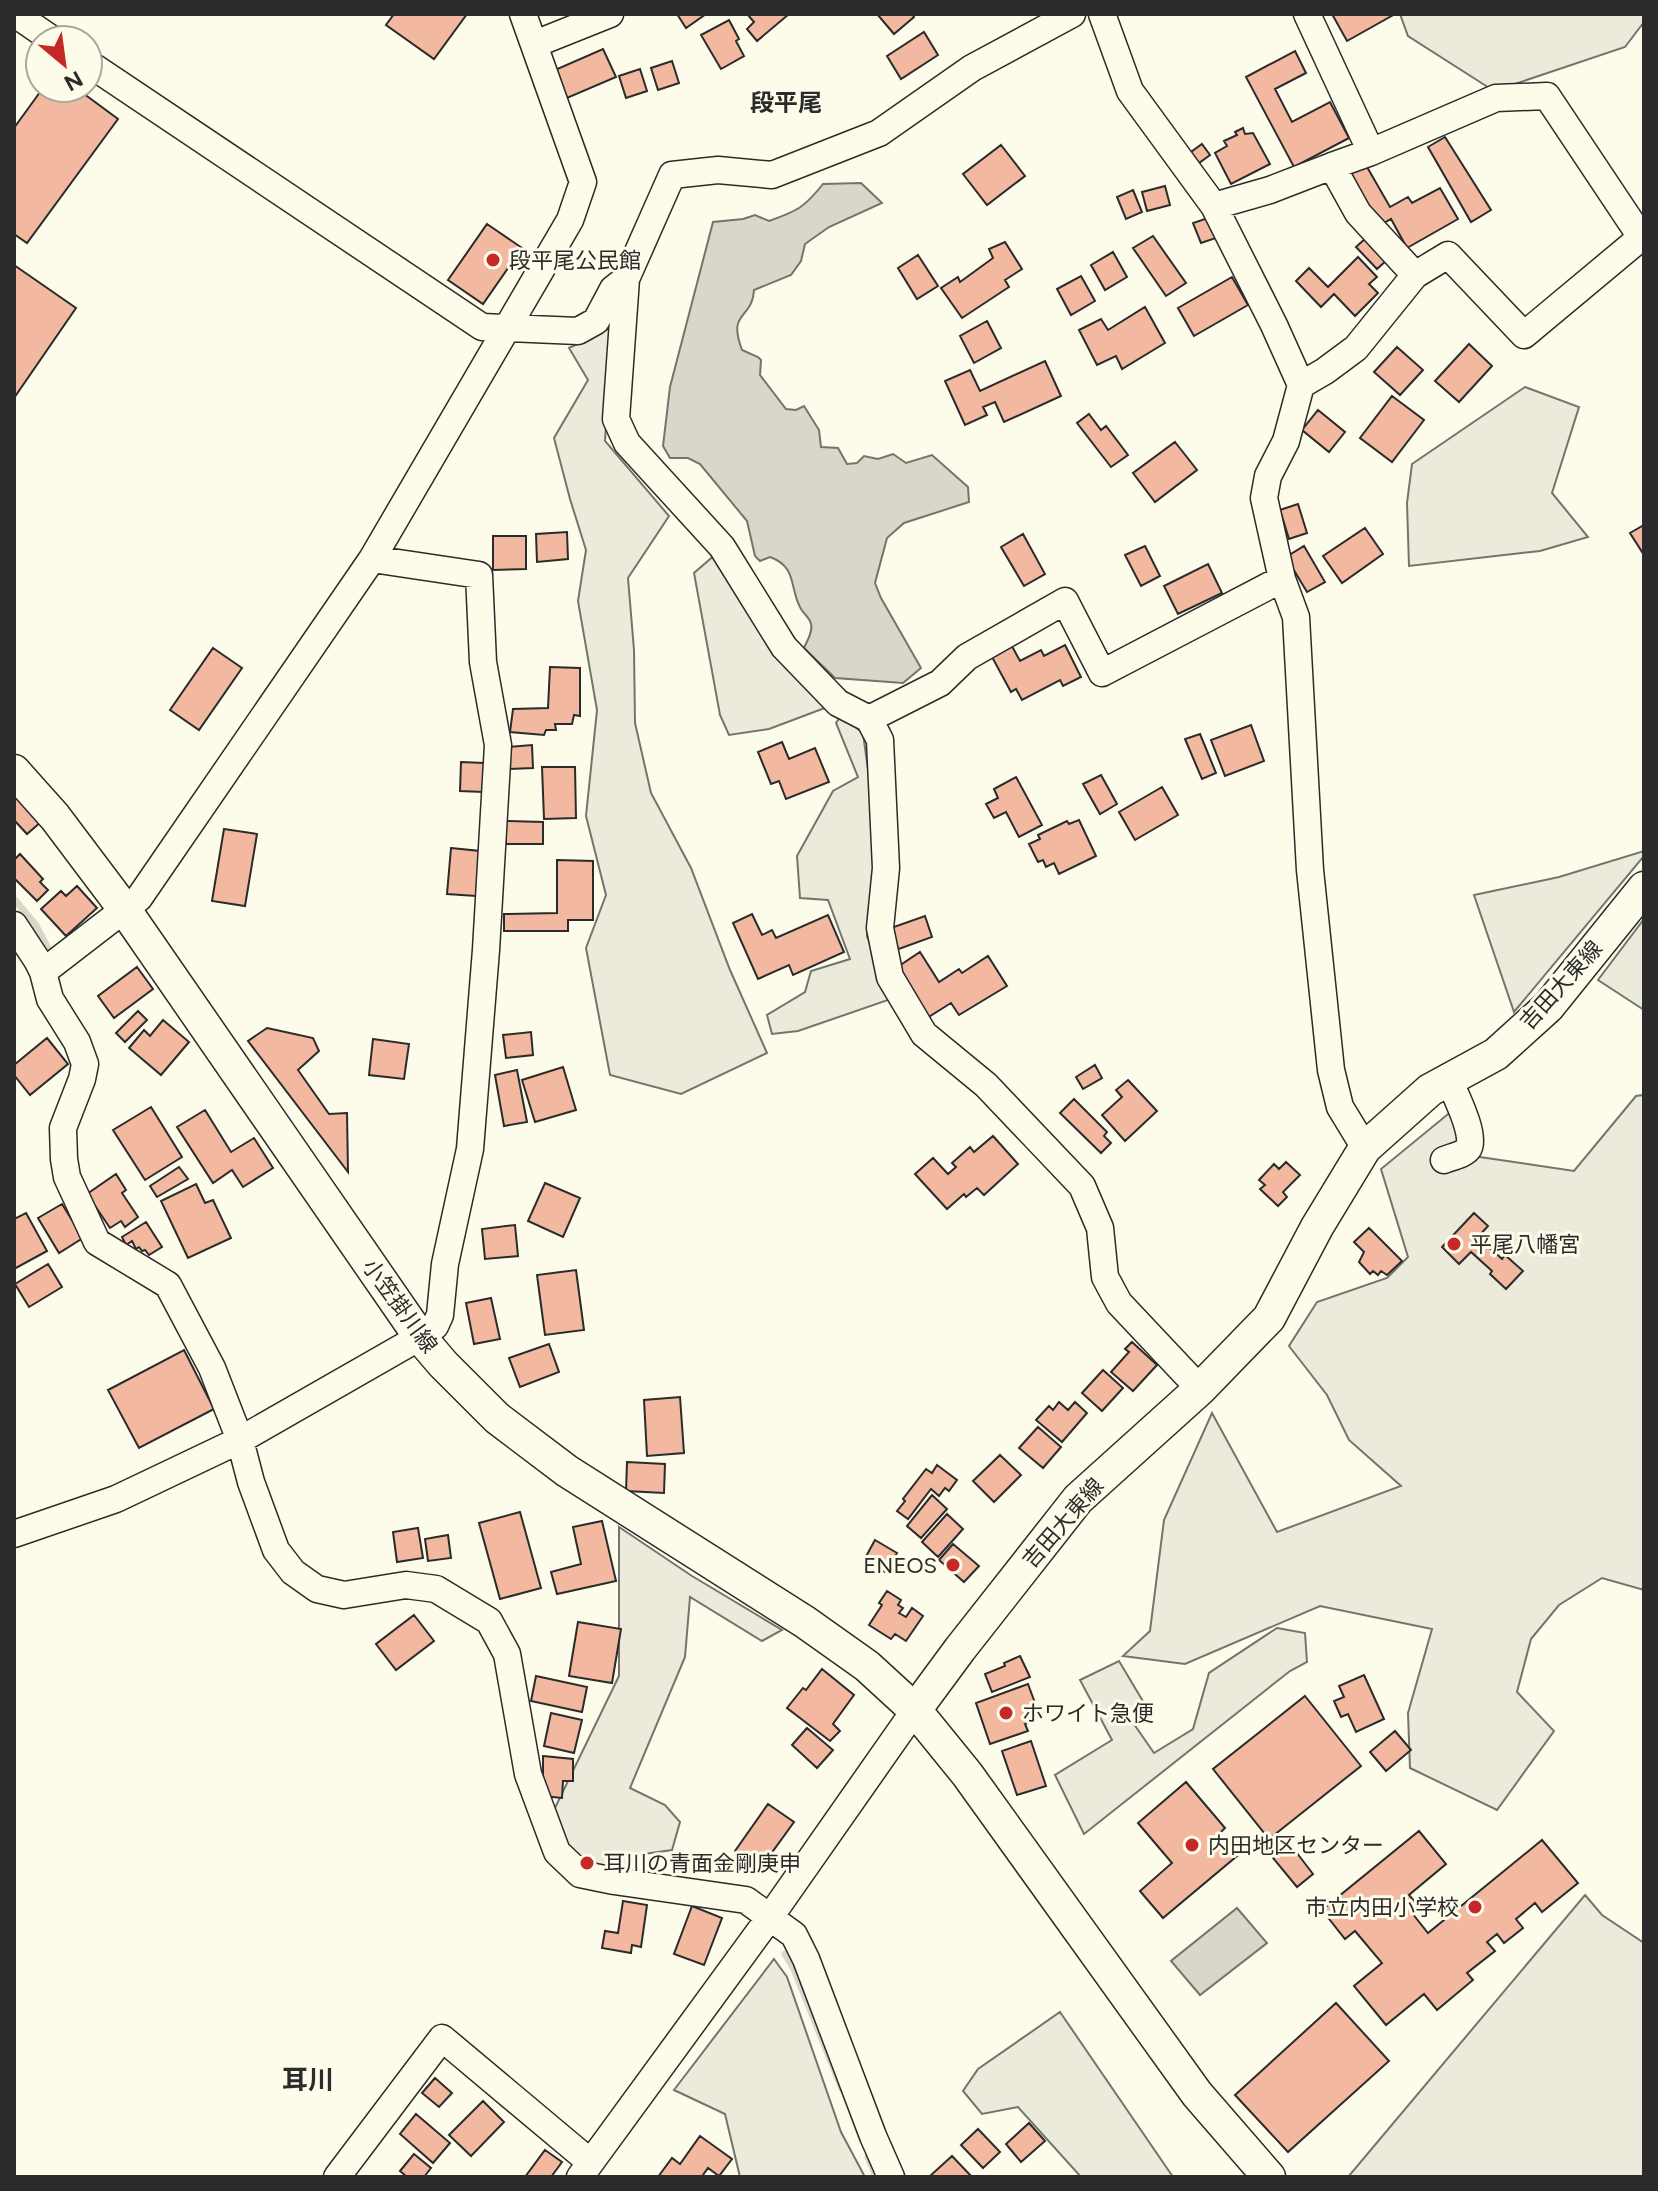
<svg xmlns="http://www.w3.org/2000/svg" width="1658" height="2191" font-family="Figtree,'Noto Sans JP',sans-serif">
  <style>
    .green { fill: #ecebdb; stroke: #74746e; stroke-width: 2 }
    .parking { fill: #eceadb; stroke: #74746e; stroke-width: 2 }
    .water { fill: #d8d7c9; stroke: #74746e; stroke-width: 2 }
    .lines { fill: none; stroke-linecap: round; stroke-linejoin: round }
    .stream { stroke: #d8d7c9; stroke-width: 7 }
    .building { fill: #f2b8a0; stroke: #2b2b2b; stroke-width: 2 }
    .minor-casing { stroke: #2b2b2b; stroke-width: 29 }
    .major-casing { stroke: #2b2b2b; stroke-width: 35 }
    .minor { stroke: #fdfbea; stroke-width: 26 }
    .major { stroke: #fdfbea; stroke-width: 32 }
    .poi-dot { fill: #c62828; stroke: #fdfbea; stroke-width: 3 }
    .labels { text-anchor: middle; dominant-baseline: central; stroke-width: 6; stroke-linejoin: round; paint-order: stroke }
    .poi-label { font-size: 22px; fill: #2b2b2b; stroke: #fdfbea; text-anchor: start }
    .street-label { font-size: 22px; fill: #2b2b2b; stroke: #fdfbea }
    .neighbourhood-label { font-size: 24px; font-weight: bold; fill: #2b2b2b; stroke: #fdfbea }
    .quarter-label { font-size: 26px; font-weight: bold; fill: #2b2b2b; stroke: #fdfbea }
  </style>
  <rect width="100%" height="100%" fill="#fdfbea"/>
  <path class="green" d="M1400 14H1644V22L1625 47 1494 91 1408 36Z
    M612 327 605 441 669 516 628 578 634 650 635 723 651 793 691 868 730 970 767 1053 681 1094 610 1075 586 948 606 895 586 816 597 710 578 601 586 550 570 499 554 438 588 380 569 348Z
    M1525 387 1579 407 1552 493 1588 537 1540 551 1409 566 1407 503 1412 464Z
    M716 554 838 703 769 729 729 735 720 715 694 573Z
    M841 716 863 733 872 800 875 858 867 936 891 999 798 1031 772 1034 767 1015 805 992 811 971 850 959 828 900 800 898 797 856 833 791 858 777 836 723Z
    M1644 851V856L1514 1012 1474 895 1559 877Z
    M1644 919V1010L1598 980Z
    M1644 1095V1590L1602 1578 1559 1605 1531 1639 1517 1692 1554 1731 1497 1810 1410 1768 1408 1713 1432 1629 1320 1606 1185 1664 1123 1656 1150 1631 1164 1520 1212 1413 1277 1532 1401 1486 1349 1440 1327 1395 1289 1346 1317 1302 1387 1278 1408 1257 1381 1169 1453 1110 1470 1145 1480 1157 1574 1171 1636 1096Z
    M619 1527 692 1576 782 1630 762 1641 690 1597 685 1657 630 1788 665 1805 680 1822 672 1850 644 1854 634 1868C613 1868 582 1868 569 1848 562 1837 558 1824 553 1812L619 1676Z
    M1585 1895 1602 1915 1644 1943V2177H1348Z
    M774 1959 787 1977 841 2132 865 2177H740L725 2114 674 2090Z
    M1060 2012 1173 2177H1081L1018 2107 982 2114 963 2091 978 2069Z"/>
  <path class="parking" d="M1277 1628 1305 1633 1307 1662 1290 1671 1084 1834 1055 1775 1112 1740 1080 1680 1119 1661 1144 1703 1127 1714 1154 1753 1193 1729 1209 1673Z"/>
  <path class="water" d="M861 183 882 203 829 227 805 244 801 261 791 275 754 290C752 321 727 310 742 350L758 357 761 360 760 375 786 409 796 410 804 406 819 430 821 447 838 448 847 464 857 463 864 456 878 459 893 454 906 463 932 455 968 487 969 502 904 523 887 538 875 583 881 598 921 668 903 683 835 678 804 648C807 641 813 632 811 624 810 618 804 614 801 609 789 589 798 567 770 557L760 561 755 556 747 521 700 464 688 458H670L663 446 670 387 713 222 743 219 755 215 769 221C797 211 804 208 823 184Z
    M1237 1908 1267 1943 1200 1995 1171 1961Z"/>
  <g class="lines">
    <path class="stream" d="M14 899 35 924 50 952
      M785 1954 794 1969 842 2089
      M868 2157 876 2177"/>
  </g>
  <path class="building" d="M394 14H467L434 59 386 25Z
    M677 14H706L686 28Z
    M747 14H789L757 41 747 29 754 22Z
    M877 14H912L914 17 894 34Z
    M1332 14H1395L1347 41Z
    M729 20 739 39 736 41 744 56 721 69 701 35Z
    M924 32 938 55 901 79 887 56Z
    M603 49 616 77 567 98 555 70Z
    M1295 51 1306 73 1275 89 1292 122 1330 102 1349 138 1294 167 1246 77Z
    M672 61 679 83 658 90 651 68Z
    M640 69 647 91 626 98 619 76Z
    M43 88H76L118 119 27 243 14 234V128Z
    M1243 128 1245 134 1253 133 1270 164 1231 184 1215 153 1227 146 1224 141 1237 135 1235 132Z
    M1445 137 1491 210 1471 222 1428 147Z
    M1202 144 1210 155 1199 163 1191 152Z
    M1001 145 1025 176 987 205 963 174Z
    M1363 160 1390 207 1408 197 1412 203 1440 188 1458 219 1407 248 1391 219 1379 226 1343 172Z
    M1165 186 1170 205 1147 211 1142 192Z
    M1133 190 1142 212 1126 219 1117 197Z
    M1208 218 1216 238 1201 243 1193 223Z
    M487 224 522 248 483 304 448 280Z
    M1153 236 1186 283 1166 296 1133 248Z
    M1367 237 1388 259 1377 269 1356 247Z
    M1005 242 1022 269 1005 280 1009 287 962 318 941 288 958 277 960 282 993 258 989 249Z
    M1113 252 1127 277 1105 290 1091 265Z
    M918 255 938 286 917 299 898 268Z
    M1358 257 1377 277 1369 284 1378 293 1355 316 1334 294 1321 307 1296 281 1309 268 1328 287Z
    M14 265 76 308 14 398Z
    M1081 276 1095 301 1071 315 1057 289Z
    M1232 277 1248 305 1194 336 1178 308Z
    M1145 307 1165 343 1122 369 1116 356 1097 365 1079 330 1101 319 1108 330Z
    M987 321 1001 348 974 363 960 336Z
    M1469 344 1492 366 1459 402 1435 381Z
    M1397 347 1423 370 1400 395 1374 372Z
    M1045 361 1061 396 1004 422 995 402 983 407 987 415 965 425 945 381 970 370 980 391Z
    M1392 396 1424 420 1392 462 1360 438Z
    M1318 410 1345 432 1329 452 1302 430Z
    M1089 414 1101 430 1106 426 1128 455 1111 467 1077 423Z
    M1175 442 1197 470 1155 502 1133 473Z
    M1298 504 1307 533 1289 539 1280 510Z
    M1644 525V555L1630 533Z
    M1365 528 1383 554 1342 583 1323 556Z
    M567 532 568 559 537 562 536 534Z
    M1023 534 1045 574 1024 586 1001 547Z
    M493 536H526V569L493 570Z
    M1145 546 1160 576 1141 586 1125 555Z
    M1304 546 1325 582 1307 592 1286 557Z
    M1208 564 1222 593 1178 614 1164 586Z
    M1065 645 1081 677 1063 686 1060 680 1022 700 1016 689 1011 692 992 657 1012 646 1020 661 1041 650 1044 656Z
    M213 648 242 668 199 730 170 710Z
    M550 667 580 668V716L574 715 572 724H555L556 730H546L544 735 510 732 513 709 548 708Z
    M1251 725 1264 761 1225 776 1211 740Z
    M1200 734 1216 773 1202 779 1185 739Z
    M782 742 789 759 815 748 829 782 786 799 779 781 771 784 758 752Z
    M532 745 533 768 509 769 508 747Z
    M461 762 484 763 483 792 460 791Z
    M542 767H575L576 818 544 819Z
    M1101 775 1117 804 1100 814 1083 784Z
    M1016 777 1042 825 1019 837 1006 812 994 818 986 804 998 798 994 789Z
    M1162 787 1178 815 1135 840 1119 812Z
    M14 790 41 822 27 834 14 820Z
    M1079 820 1096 856 1059 874 1054 863 1046 867 1043 860 1038 862 1029 844 1040 839 1038 835 1067 821 1069 824Z
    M506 821 543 822V844H506Z
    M224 829 257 834 245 906 212 901Z
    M451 848 480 851 476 896 447 894Z
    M20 854 43 879 40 882 48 890 37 901 14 878V860Z
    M557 860 593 861V920H568V931H504V914L557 913Z
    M77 886 97 908 66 936 41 909 61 891 66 896Z
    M752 914 762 935 772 930 776 938 828 915 844 952 793 975 789 965 758 979 733 923Z
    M925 916 932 937 896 950 888 929Z
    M920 952 939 982 959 969 962 973 988 956 1007 986 959 1015 951 1003 927 1018 896 968Z
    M137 967 153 989 114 1018 98 996Z
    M138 1011 147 1020 125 1042 116 1033Z
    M163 1020 189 1042 161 1075 129 1048 144 1030 150 1036Z
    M267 1028 313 1038 319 1051 298 1070 329 1114 347 1113 348 1172 248 1041Z
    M531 1032 533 1055 506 1058 503 1035Z
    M47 1038 68 1064 30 1095 14 1075V1065Z
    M373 1039 409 1044 404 1079 369 1075Z
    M1095 1065 1102 1078 1083 1089 1076 1077Z
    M563 1067 576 1110 535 1122 522 1080Z
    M517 1070 527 1122 504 1126 495 1075Z
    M1128 1080 1157 1111 1125 1141 1102 1115 1122 1097 1116 1090Z
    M1074 1099 1107 1132 1104 1136 1111 1143 1101 1153 1060 1113Z
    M151 1107 182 1157 145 1180 113 1130Z
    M205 1110 231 1152 254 1138 273 1168 243 1187 232 1170 213 1183 177 1127Z
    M993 1136 1018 1164 984 1195 977 1188 966 1197 964 1194 947 1209 915 1174 933 1158 948 1174 956 1167 952 1163 970 1147 974 1152Z
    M1286 1162 1300 1175 1283 1192 1287 1197 1278 1206 1260 1189 1265 1185 1259 1180 1274 1164 1279 1169Z
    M179 1167 188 1179 157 1197 150 1186Z
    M116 1174 126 1190 122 1193 138 1217 125 1227 121 1221 110 1228 87 1194Z
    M545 1183 580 1198 563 1237 528 1221Z
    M196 1184 205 1203 213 1200 231 1238 188 1258 161 1201Z
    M62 1204 83 1238 59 1253 38 1218Z
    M26 1213 47 1251 14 1269V1219Z
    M1474 1213 1488 1226 1478 1237 1502 1259 1505 1255 1523 1271 1506 1289 1490 1274 1492 1271 1471 1252 1459 1264 1442 1247Z
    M146 1222 162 1247 149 1255 145 1250 142 1251 139 1247 136 1249 132 1241 126 1245 122 1237Z
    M515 1225 518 1256 485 1259 482 1229Z
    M1369 1228 1402 1261 1387 1275 1381 1271 1378 1275 1373 1271 1370 1274 1359 1262 1364 1252 1354 1242Z
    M48 1264 62 1287 29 1307 15 1284Z
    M576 1270 584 1330 545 1335 537 1275Z
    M491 1298 500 1339 474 1344 466 1303Z
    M1132 1342 1157 1365 1133 1391 1111 1372 1129 1352 1125 1349Z
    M549 1344 559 1372 520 1387 509 1358Z
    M184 1350 214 1409 139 1448 108 1390Z
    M1103 1370 1123 1388 1102 1411 1082 1393Z
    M680 1397 684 1453 647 1456 644 1400Z
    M1059 1402 1068 1410 1075 1402 1087 1413 1062 1442 1036 1420 1049 1406 1053 1410Z
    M1038 1427 1061 1447 1043 1468 1019 1448Z
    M1000 1455 1021 1475 994 1502 973 1481Z
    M627 1462 665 1464 664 1493 626 1491Z
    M937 1465 957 1480 949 1491 945 1488 939 1496 931 1489 908 1519 897 1511 905 1501 903 1499 926 1469 932 1473Z
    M932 1495 947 1509 921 1538 907 1526Z
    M520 1512 541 1588 500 1599 479 1523Z
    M947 1514 963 1529 938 1557 922 1542Z
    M602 1521 616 1581 557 1594 551 1572 581 1564 573 1527Z
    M418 1528 423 1558 397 1562 393 1532Z
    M448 1535 451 1558 428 1561 425 1539Z
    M875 1540 897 1553 885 1572 864 1560Z
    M953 1544 979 1566 964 1582 939 1560Z
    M887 1591 901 1600 898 1605 903 1608 899 1613 906 1617 912 1608 923 1616 906 1641 895 1634 891 1639 869 1625 882 1605 879 1603Z
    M414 1615 434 1641 396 1670 376 1644Z
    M578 1622 621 1629 612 1683 569 1676Z
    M1020 1656 1030 1677 992 1692 985 1674 1005 1666 1004 1663Z
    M822 1669 854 1695 833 1724 840 1731 830 1741 787 1708 803 1688 806 1690Z
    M1364 1675 1384 1719 1356 1732 1348 1714 1341 1717 1334 1701 1344 1697 1339 1686Z
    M536 1676 587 1687 582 1712 531 1701Z
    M1028 1684 1038 1711 1029 1715 1031 1722 1025 1724 1028 1731 990 1744 976 1703Z
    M1305 1696 1361 1766 1269 1839 1213 1769Z
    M551 1713 582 1720 574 1753 544 1746Z
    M807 1728 833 1750 817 1768 792 1745Z
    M1395 1731 1411 1750 1386 1771 1370 1752Z
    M1031 1741 1046 1786 1017 1795 1002 1751Z
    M543 1756 573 1759V1781H563L562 1798 543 1796Z
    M1186 1782 1225 1828 1219 1834 1237 1856 1163 1918 1140 1891 1172 1863 1138 1823Z
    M768 1804 794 1822 760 1869 735 1851Z
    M1419 1831 1446 1864 1409 1895 1419 1907 1412 1913 1428 1933 1542 1840 1578 1883 1542 1912 1535 1903 1516 1919 1523 1928 1504 1943 1497 1934 1487 1942 1495 1951 1467 1973 1473 1980 1437 2010 1424 1994 1386 2025 1354 1986 1382 1963 1355 1931 1345 1939 1322 1910Z
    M1290 1844 1313 1874 1297 1887 1273 1858Z
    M623 1901 647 1905 641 1947 632 1945 631 1953 602 1948 605 1931 618 1933Z
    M692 1906 722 1918 704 1965 674 1954Z
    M1336 2003 1389 2061 1288 2152 1235 2095Z
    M435 2078 452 2093 439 2107 422 2093Z
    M483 2101 504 2122 471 2156 449 2135Z
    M416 2114 450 2143 433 2163 400 2134Z
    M1029 2123 1045 2141 1021 2162 1006 2144Z
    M978 2129 1000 2152 983 2168 961 2145Z
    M700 2136 732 2159 719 2176 708 2168 703 2175 706 2177H658L672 2158 680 2164Z
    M545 2150 562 2162 551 2177H525Z
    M414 2154 431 2168 424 2177H407L400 2171Z
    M952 2156 972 2177H931L930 2176Z"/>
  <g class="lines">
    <defs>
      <path id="minor" d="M15 14 53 40
        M1072 14 972 68 879 133 772 175 718 170 672 175 626 279 616 419 627 443 722 547 784 647 838 703 869 719 880 740 886 868 880 928 890 977 924 1034 986 1085 1082 1186 1100 1228 1105 1277 1119 1303 1200 1389
        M1102 14 1130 91 1214 206 1274 325 1301 385 1286 441 1268 476 1264 498 1282 579 1296 617 1310 870 1331 1070 1340 1107 1365 1148
        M1307 14 1371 152
        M535 44 610 14
        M88 63 482 327 578 331 596 321 613 289 626 279
        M1332 166 1371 152 1496 98 1547 96 1641 237
        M1214 206 1270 190 1332 166 1358 213 1415 275
        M1301 385 1325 371 1356 348 1415 275 1448 255 1524 335 1644 235
        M869 719 940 683 967 657 1065 601 1102 673 1282 579
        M14 925 37 960 43 972 50 999 77 1042 85 1064 82 1079 63 1128 64 1159 67 1177 97 1242 168 1285 212 1368 240 1440 251 1482 276 1550 293 1572 317 1589 344 1595 406 1585 436 1589 489 1621 507 1654 528 1774 557 1852 580 1874 614 1881 746 1900 794 1935 806 1959 873 2136 891 2177
        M43 972 139 898 372 559 570 220 583 182 523 14
        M1444 1160C1451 1157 1463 1155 1468 1149 1477 1137 1455 1094 1449 1080
        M14 1534 116 1499 240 1440 420 1337 435 1326 440 1315 445 1264 470 1149 486 950 498 745 483 662 479 575 372 559
        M337 2177 442 2038 590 2162
        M580 2177 770 1917 915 1710"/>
      <path id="major" d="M14 771 55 817 125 910 420 1337 443 1364 497 1418 567 1471 805 1622 867 1666 915 1710 967 1774 1197 2094 1269 2177
        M915 1710 960 1649 1078 1499 1200 1389 1269 1318 1317 1227 1365 1148 1430 1090 1496 1054 1548 1007 1644 888"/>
    </defs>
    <use href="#minor" class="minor-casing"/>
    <use href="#major" class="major-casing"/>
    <use href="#minor" class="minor"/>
    <use href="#major" class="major"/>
  </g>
  <g class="poi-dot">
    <circle cx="493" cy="260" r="8"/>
    <circle cx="1454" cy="1244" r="8"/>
    <circle cx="953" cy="1565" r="8"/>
    <circle cx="1006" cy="1713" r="8"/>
    <circle cx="1192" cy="1845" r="8"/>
    <circle cx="587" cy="1863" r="8"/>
    <circle cx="1475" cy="1907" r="8"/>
  </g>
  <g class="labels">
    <g class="poi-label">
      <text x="509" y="260">段平尾公民館</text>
      <text x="1470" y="1244">平尾八幡宮</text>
      <text x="937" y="1565" text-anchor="end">ENEOS</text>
      <text x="1022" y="1713">ホワイト急便</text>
      <text x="1208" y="1845">内田地区センター</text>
      <text x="603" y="1863">耳川の青面金剛庚申</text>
      <text x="1459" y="1907" text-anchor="end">市立内田小学校</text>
    </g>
    <g class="street-label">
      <text transform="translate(1561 985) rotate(-48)">吉田大東線</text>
      <text transform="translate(400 1306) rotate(54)">小笠掛川線</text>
      <text transform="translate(1063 1523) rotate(-49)">吉田大東線</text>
    </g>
    <g class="neighbourhood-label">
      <text x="786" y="102">段平尾</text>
    </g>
    <g class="quarter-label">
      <text x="308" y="2080">耳川</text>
    </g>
  </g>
  <rect width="1658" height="2191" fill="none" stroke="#2b2b2b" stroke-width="32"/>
  <g transform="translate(64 64) rotate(151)"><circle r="38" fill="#fdfbea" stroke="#a9a89e" stroke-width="2"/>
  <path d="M0-6L14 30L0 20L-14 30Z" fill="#c62828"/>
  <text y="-12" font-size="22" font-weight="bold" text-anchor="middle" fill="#2b2b2b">N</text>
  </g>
</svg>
